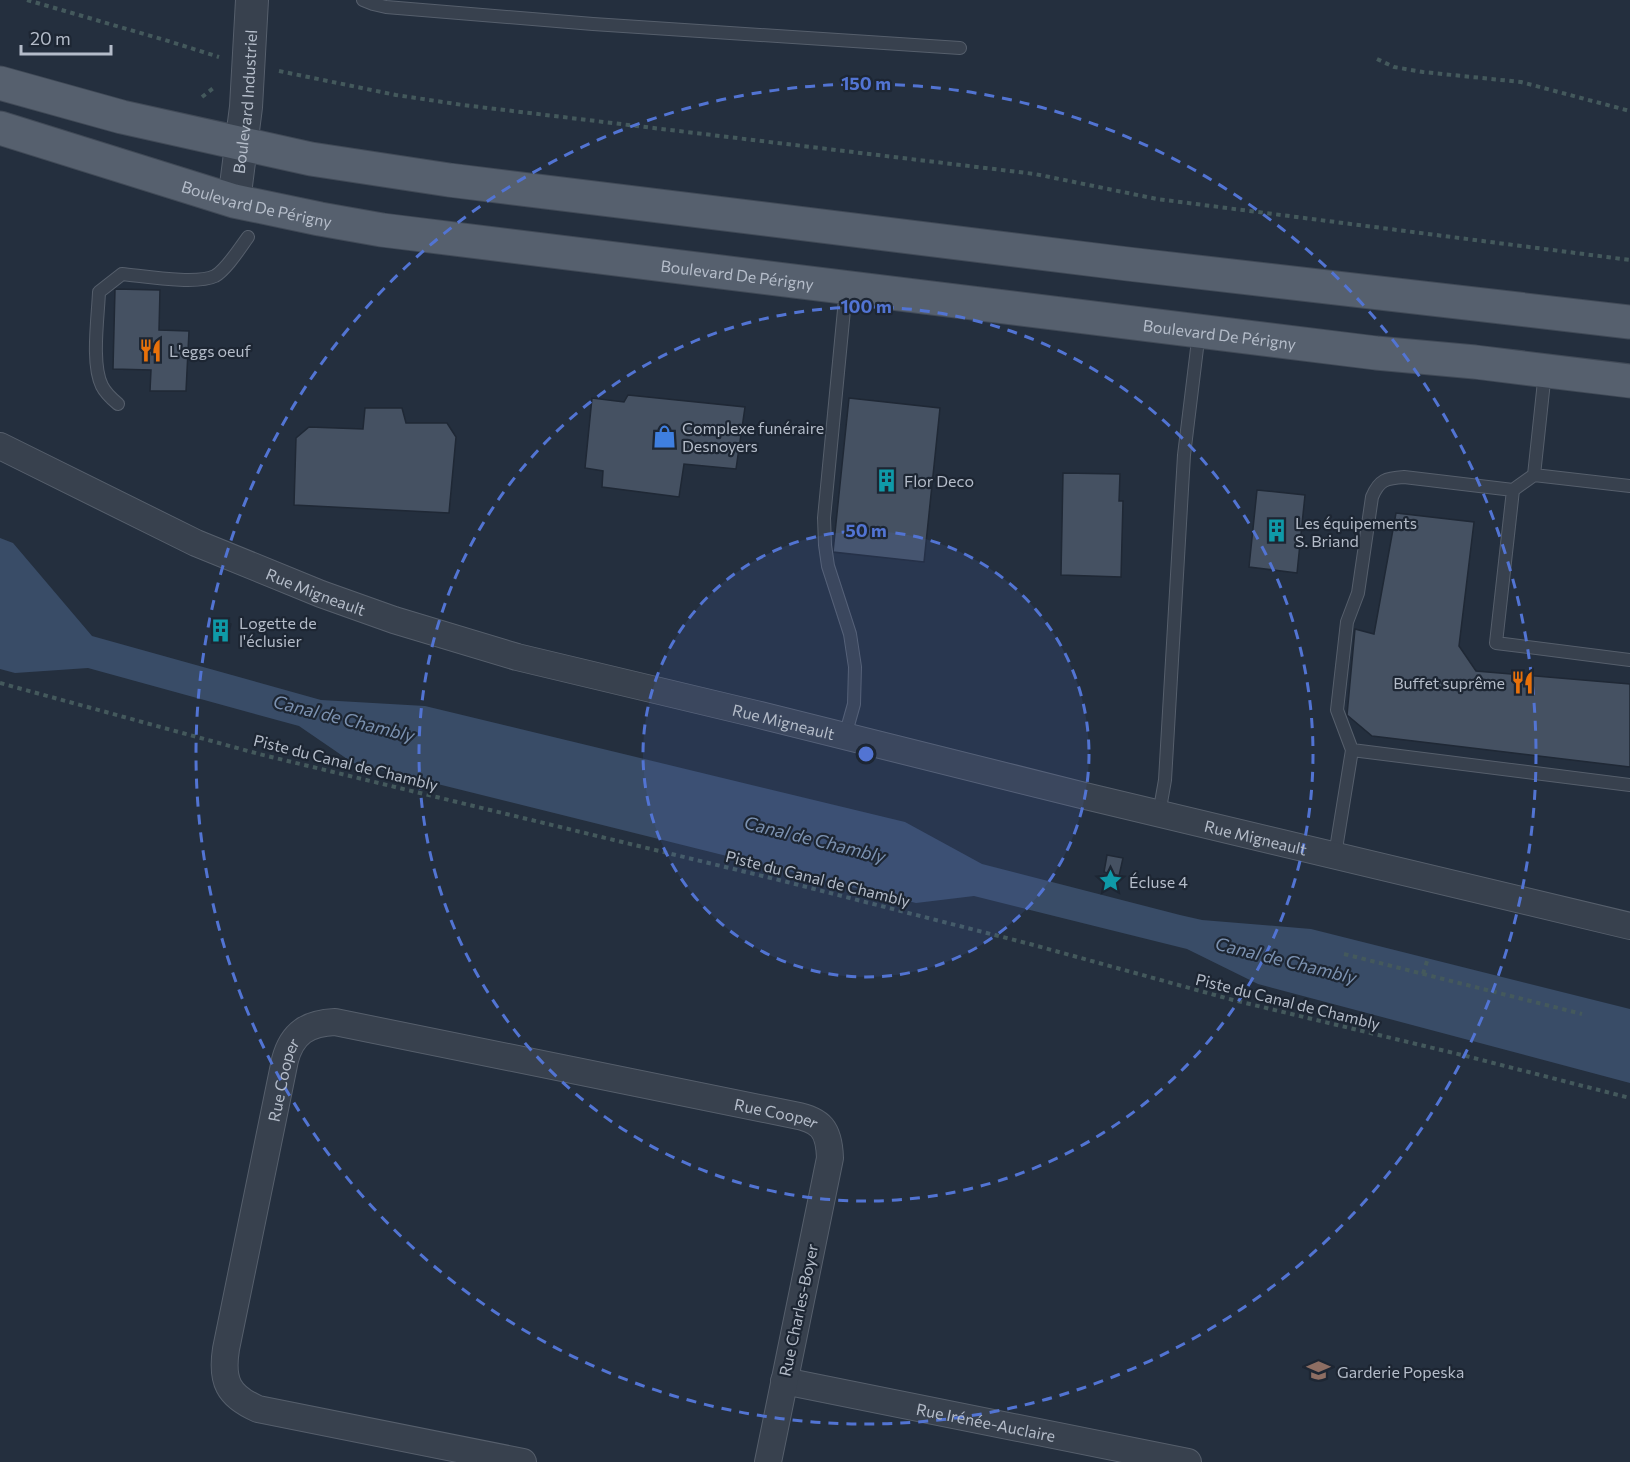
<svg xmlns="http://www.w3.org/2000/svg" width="1630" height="1462" font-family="Commissioner,sans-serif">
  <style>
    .water { fill: #394c67 }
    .building { fill: #455162; stroke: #1f2835; stroke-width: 1.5 }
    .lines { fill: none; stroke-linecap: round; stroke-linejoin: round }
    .service-casing { stroke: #565f6c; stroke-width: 14 }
    .minor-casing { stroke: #565f6c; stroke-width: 28 }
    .tertiary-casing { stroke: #565f6c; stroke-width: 34 }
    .primary-casing { stroke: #414a57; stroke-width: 35 }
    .path { stroke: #44595c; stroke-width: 4; stroke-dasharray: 4.5 4.5; stroke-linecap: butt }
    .service { stroke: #38414e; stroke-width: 12 }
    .minor { stroke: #38414e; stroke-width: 26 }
    .tertiary { stroke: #38414e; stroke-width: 32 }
    .primary { stroke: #56606e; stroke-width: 33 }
    .ring { fill: none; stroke: #5274d3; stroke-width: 3; stroke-dasharray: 10 8 }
    .labels { text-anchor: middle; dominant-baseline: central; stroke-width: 4.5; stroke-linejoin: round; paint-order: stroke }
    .street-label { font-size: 16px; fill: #b4bcc9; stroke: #1d2633 }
    .poi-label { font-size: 16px; fill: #b4bcc9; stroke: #1d2633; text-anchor: start }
    .water-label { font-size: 18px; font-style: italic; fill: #7c92b1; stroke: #1d2633 }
    .centre { fill: #5274d3; stroke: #1d2633; stroke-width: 3 }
    .ring-label { font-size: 18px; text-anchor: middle; font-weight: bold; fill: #5274d3; stroke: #1d2633; stroke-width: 4.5; stroke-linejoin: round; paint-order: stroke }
  </style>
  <rect width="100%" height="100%" fill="#242f3e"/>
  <path class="water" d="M0 538 13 543 92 636 321 700 425 706 905 822 982 864 1180 915 1202 920 1311 929 1630 1009V1083L1258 984 1187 949 974 896 916 903 353 763 299 726 88 668 15 673 0 669Z"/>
  <path class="building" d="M115 289 160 290 159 330 189 331 186 391H150L151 370 113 369Z
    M628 395 745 407 736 469 684 464 679 497 602 487 603 471 585 468 592 398 624 402Z
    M849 398 940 408 924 562 833 552Z
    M365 408H402L406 423H447L456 437 449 513 294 505 296 438 309 427 363 429Z
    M1063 473 1120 474 1119 501H1123L1121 577 1061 575Z
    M1257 490 1305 495 1297 573 1249 567Z
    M1396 513 1474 522 1459 646 1476 671 1630 684V767L1372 736 1347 715 1355 629 1374 634Z
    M216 620 231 624 226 642 211 637Z
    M1107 855 1123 858 1119 876 1104 872Z"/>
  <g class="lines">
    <defs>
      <path id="service" d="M363 0 373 4 386 7 593 24 960 48
        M1545 372 1534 475 1630 486
        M118 404C112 399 106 394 102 386 91 364 98 318 99 292L122 274C144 276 196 285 215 276 226 270 240 248 248 237
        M1513 490 1496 643 1630 660
        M845 736 854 704 855 667 850 634 828 566 825 545 824 518 846 289
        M1352 750 1630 785
        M1159 814 1165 780 1184 455 1199 332
        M1335 855 1352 750 1337 710 1347 622 1358 593 1372 497C1379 480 1386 478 1404 477L1513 490 1534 475"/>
      <g id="minor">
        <path id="s1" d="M0 446 196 543 321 594 394 620 517 657 756 714 1081 795 1630 926"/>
        <path id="s2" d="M784 1381 1188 1462"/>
        <path id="s3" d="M523 1462 258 1409C228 1396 221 1381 226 1349L285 1060C292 1033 308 1023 335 1022L794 1115C821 1120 829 1129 830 1158L768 1462"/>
      </g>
      <g id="tertiary">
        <path id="s4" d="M234 201 246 107 252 0"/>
      </g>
      <g id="primary">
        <path d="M0 83 122 117 311 159 449 180 1128 264 1630 322"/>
        <path id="s5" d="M0 128 234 201 320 219 382 230 1376 353 1475 362 1630 381"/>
      </g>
    </defs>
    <use href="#service" class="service-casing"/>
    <use href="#minor" class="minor-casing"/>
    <use href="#tertiary" class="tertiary-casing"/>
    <use href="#primary" class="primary-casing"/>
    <path class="path" d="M27 0 165 40 219 57
      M1377 59 1394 67 1423 72 1521 82 1630 111
      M279 71 396 95 463 105 1035 174 1157 199 1630 260
      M202 97 216 86
      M0 683 259 754 783 881 1030 944 1233 1000 1462 1055 1630 1098
      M1344 954 1582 1014
      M1423 974 1428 958"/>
    <use href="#service" class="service"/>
    <use href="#minor" class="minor"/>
    <use href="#tertiary" class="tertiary"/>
    <use href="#primary" class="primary"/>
  </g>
  <circle cx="866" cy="754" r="223" fill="#5274d3" fill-opacity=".12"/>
  <g class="ring">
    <circle cx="866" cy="754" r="223"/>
    <circle cx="866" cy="754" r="447"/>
    <circle cx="866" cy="754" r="670"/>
  </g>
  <defs>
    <symbol id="restaurant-bare" viewBox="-9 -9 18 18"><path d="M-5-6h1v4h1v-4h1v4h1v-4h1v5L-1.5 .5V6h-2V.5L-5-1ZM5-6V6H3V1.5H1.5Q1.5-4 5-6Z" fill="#e8710a" stroke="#1d2633" stroke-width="2.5" paint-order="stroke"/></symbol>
    <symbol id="shop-bare" viewBox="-9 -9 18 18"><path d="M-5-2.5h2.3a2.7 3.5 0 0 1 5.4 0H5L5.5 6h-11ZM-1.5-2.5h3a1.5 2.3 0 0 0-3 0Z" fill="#3f7fe0" stroke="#1d2633" stroke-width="2.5" paint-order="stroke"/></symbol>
    <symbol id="building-bare" viewBox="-9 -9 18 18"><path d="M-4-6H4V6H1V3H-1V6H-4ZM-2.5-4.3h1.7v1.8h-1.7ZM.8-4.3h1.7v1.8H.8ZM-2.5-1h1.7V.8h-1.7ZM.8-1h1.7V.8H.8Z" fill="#0f9aa8" stroke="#1d2633" stroke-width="2.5" paint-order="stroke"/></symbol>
    <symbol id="sight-bare" viewBox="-9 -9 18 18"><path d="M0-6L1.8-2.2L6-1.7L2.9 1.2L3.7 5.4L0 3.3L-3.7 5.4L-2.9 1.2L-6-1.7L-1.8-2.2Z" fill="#0f9aa8" stroke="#1d2633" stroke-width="2.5" paint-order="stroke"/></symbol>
    <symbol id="school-bare" viewBox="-9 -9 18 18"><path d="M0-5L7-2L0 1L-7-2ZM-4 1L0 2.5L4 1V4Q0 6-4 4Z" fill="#8d6e63" stroke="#1d2633" stroke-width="2.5" paint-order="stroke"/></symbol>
  </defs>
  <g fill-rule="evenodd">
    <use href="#restaurant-bare" x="134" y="334" width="33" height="33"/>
    <use href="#shop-bare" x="648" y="420" width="33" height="33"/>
    <use href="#building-bare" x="870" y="464" width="33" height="33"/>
    <use href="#building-bare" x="1260" y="514" width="33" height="33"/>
    <use href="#building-bare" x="204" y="614" width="33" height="33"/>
    <use href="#restaurant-bare" x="1506" y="666" width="33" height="33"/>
    <use href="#sight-bare" x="1094" y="864" width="33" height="33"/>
    <use href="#school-bare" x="1302" y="1354" width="33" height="33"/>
  </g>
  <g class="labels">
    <g class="street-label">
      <text stroke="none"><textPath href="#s4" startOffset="100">Boulevard Industriel</textPath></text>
      <text stroke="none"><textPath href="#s5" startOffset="268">Boulevard De Périgny</textPath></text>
      <text stroke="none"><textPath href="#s5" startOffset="754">Boulevard De Périgny</textPath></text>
      <text stroke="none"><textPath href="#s5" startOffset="1240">Boulevard De Périgny</textPath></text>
      <text stroke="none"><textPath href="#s1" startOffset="348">Rue Migneault</textPath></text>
      <text stroke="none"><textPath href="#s1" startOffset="834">Rue Migneault</textPath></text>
      <text transform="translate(346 762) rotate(14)">Piste du Canal de Chambly</text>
      <text stroke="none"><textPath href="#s1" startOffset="1320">Rue Migneault</textPath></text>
      <text transform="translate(818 878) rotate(14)">Piste du Canal de Chambly</text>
      <text transform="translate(1288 1001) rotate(14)">Piste du Canal de Chambly</text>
      <text stroke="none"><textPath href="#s3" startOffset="621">Rue Cooper</textPath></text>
      <text stroke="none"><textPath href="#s3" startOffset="1160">Rue Cooper</textPath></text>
      <text transform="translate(798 1310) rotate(-78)">Rue Charles-Boyer</text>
      <text stroke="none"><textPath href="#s2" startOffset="206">Rue Irénée-Auclaire</textPath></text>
    </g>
    <g class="poi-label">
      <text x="169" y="350">L'eggs oeuf</text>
      <text x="682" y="427">Complexe funéraire<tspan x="682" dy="18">Desnoyers</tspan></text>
      <text x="904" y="480">Flor Deco</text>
      <text x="1295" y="522">Les équipements<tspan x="1295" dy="18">S. Briand</tspan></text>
      <text x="239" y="622">Logette de<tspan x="239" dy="18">l'éclusier</tspan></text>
      <text x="1505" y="682" text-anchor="end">Buffet suprême</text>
      <text x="1129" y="881">Écluse 4</text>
      <text x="1337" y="1371">Garderie Popeska</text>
    </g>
    <g class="water-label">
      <text transform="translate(344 718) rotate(14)">Canal de Chambly</text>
      <text transform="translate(815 839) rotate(14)">Canal de Chambly</text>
      <text transform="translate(1286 960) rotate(14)">Canal de Chambly</text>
    </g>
  </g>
  <circle cx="866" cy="754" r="9" class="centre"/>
  <g class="ring-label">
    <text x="866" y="90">150 m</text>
    <text x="866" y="313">100 m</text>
    <text x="866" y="537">50 m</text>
  </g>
  <path d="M21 45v9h90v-9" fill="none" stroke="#b4bcc9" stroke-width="3"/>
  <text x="30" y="45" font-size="18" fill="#b4bcc9" stroke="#1d2633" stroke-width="4.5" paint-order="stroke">20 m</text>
</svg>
